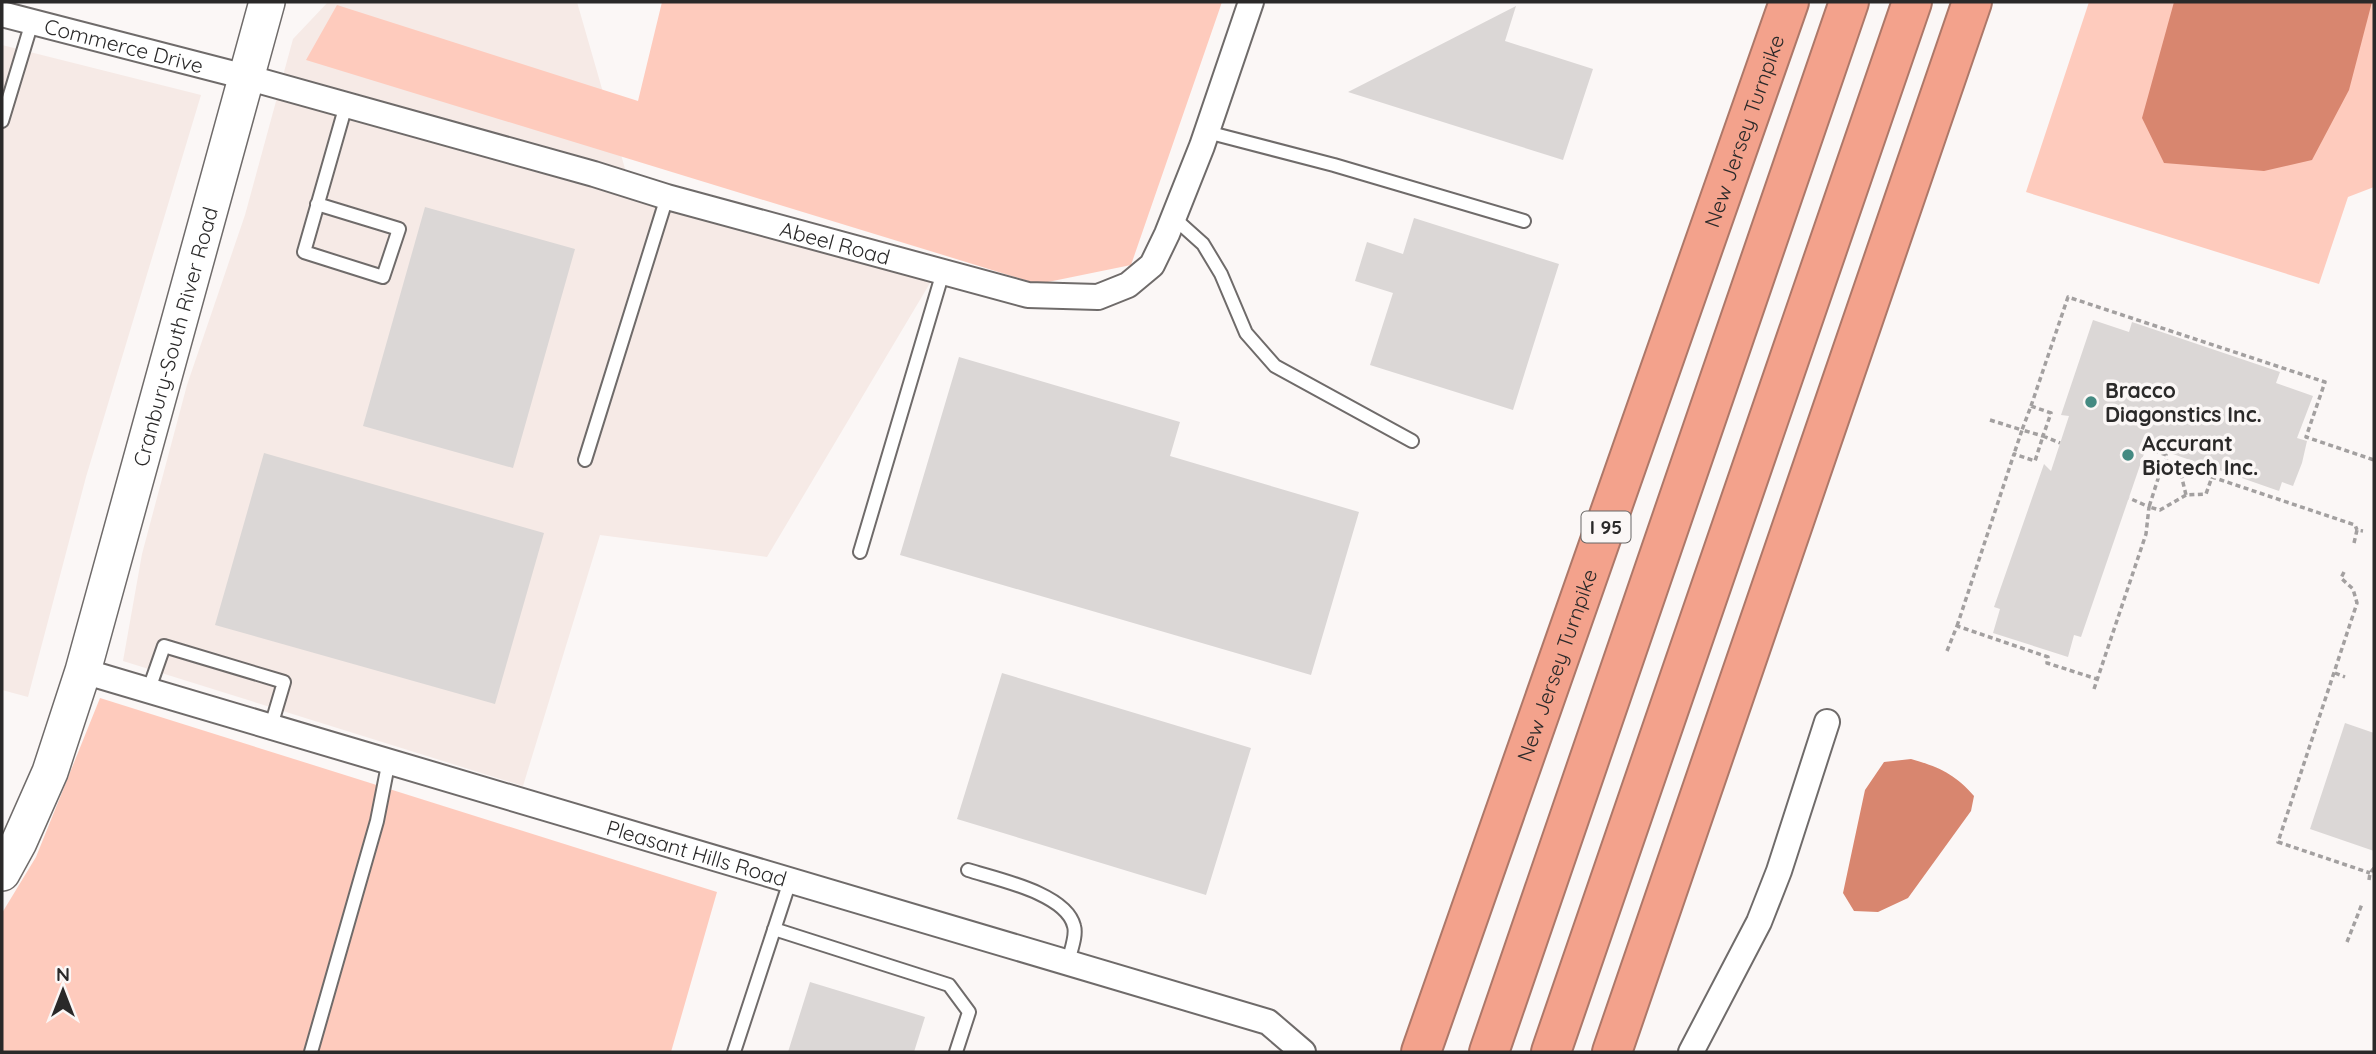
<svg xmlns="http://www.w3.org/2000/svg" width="2376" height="1054" font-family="Quicksand,sans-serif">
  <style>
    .built { fill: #f6eae6 }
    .green { fill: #fecbbd }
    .water { fill: #d8866f }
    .building { fill: #dbd7d6 }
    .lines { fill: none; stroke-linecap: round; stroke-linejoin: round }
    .lane-casing { stroke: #6f6b6a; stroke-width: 16 }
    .street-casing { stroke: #6f6b6a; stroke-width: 28 }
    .secondary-casing { stroke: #6f6b6a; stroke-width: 38 }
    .highway-casing { stroke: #ad7869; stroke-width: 42 }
    .path { stroke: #a3a0a0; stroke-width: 3.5; stroke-dasharray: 5 3.5; stroke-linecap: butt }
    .lane { stroke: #fff; stroke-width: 12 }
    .street { stroke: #fff; stroke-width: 24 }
    .secondary { stroke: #fff; stroke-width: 35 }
    .highway { stroke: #f3a28c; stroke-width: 38 }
    .poi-dot { fill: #448a82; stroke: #fbf7f6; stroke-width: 2.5 }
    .labels { text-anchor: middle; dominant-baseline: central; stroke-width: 7; stroke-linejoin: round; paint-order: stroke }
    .shield { fill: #fbf7f6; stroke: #696766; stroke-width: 2 }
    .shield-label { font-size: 19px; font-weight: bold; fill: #2a2929 }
    .street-label { font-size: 21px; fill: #2a2929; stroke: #fbf7f6 }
    .poi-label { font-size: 21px; font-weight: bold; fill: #2a2929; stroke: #fbf7f6; text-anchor: start }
  </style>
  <rect width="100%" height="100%" fill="#fbf7f6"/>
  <path class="built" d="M328 2H577L630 186 933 278 767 557 600 535 523 786 123 661 142 554 187 385 245 215 293 39Z
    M2 45 201 95 86 477 28 697 2 690Z"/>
  <path class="green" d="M662 2H1222L1131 265 1038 284 306 60 337 5 638 101Z
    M2089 2H2374V187L2348 197 2319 284 2026 192Z
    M100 698 717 892 671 1052H2V913L36 857Z"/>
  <path class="water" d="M2174 2H2372L2349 90 2312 160 2264 171 2164 163 2142 118Z
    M1911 759C1939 767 1955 774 1974 796L1971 811 1908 898 1878 912 1854 911 1843 893 1865 790 1884 762Z"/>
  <path class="building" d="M1516 6 1505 41 1593 69 1563 160 1348 92Z
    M425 207 575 249 513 468 363 426Z
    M1414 218 1559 264 1513 410 1370 365 1393 293 1355 281 1367 242 1403 254Z
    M2093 320 2129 332 2132 322 2280 372 2276 383 2313 396 2297 438 2307 441 2302 463 2293 486 2282 482 2279 491 2147 445 2081 637 2074 635 2068 657 1993 633 2000 609 1994 607 2044 464 2051 471 2069 416 2061 415Z
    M959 357 1180 422 1170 456 1359 512 1311 675 900 555Z
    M264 453 544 533 495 704 215 625Z
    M1002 673 1251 748 1206 895 957 819Z
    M2345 723 2374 733V851L2310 829Z
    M810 982 925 1017 914 1052H788Z"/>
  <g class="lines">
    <defs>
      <path id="lane" d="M2 121 32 22
        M1207 132 1334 165 1524 221
        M317 204 399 229 383 277 304 252 346 105
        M1174 218 1203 244 1221 274 1246 333 1275 366 1412 441
        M585 460 667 197
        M860 552 943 272
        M149 689 164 646 284 682 271 726
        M968 870C996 879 1066 893 1074 926 1077 936 1070 952 1068 963
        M774 929 949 985 969 1012 956 1052
        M311 1052 377 821 389 760
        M734 1052 790 881"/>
      <g id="street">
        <path id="s1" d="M2 14 246 77 594 174 667 197 1028 295 1098 297 1128 285 1152 265 1167 234 1202 146 1251 2"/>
        <path id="s2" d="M83 671 1268 1022 1303 1052"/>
        <path d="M1691 1052 1759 922 1779 871 1827 722"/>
      </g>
      <g id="secondary">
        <path id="s3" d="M2 873 19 842 50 772 83 671 267 2"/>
      </g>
      <g id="highway">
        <path id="s4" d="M1421 1052 1789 2"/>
        <path d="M1489 1052 1849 2"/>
        <path d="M1551 1052 1912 2"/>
        <path d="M1612 1052 1972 2"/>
      </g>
    </defs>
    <use href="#lane" class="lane-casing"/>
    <use href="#street" class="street-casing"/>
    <use href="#secondary" class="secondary-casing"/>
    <use href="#highway" class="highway-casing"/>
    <path class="path" d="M2031 406 2068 297 2325 382 2306 437 2374 460
      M2031 406 2051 413 2043 436 2022 430Z
      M1990 420 2022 430 2014 454
      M2146 447 2166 455 2165 459
      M2179 466 2164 460 2149 507 2160 510 2186 495
      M2212 477 2179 466 2186 495 2206 494 2212 477 2355 525 2357 530
      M2354 543 2357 530 2363 531
      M2344 572 2341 578 2353 589 2357 603 2278 842 2370 873
      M1957 626 2014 454 2035 461 2043 436 2060 443
      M1947 651 1957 626 2048 657 2047 663 2097 679
      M2335 673 2345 677
      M2094 689 2146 534 2149 507 2129 498
      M2369 880 2370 873 2374 868
      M2347 942 2362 904"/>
    <use href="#lane" class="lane"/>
    <use href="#street" class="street"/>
    <use href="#secondary" class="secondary"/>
    <use href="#highway" class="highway"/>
  </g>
  <g class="poi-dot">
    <circle cx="2091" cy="402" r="7"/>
    <circle cx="2128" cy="455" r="7"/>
  </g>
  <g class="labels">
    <rect class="shield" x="1581.5" y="511.5" width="49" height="31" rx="5"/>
    <g class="shield-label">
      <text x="1606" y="527">I 95</text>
    </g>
    <g class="street-label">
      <text stroke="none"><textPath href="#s1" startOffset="126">Commerce Drive</textPath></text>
      <text stroke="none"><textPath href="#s4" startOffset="976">New Jersey Turnpike</textPath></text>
      <text stroke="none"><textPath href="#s1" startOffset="864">Abeel Road</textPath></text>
      <text stroke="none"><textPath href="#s3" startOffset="565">Cranbury-South River Road</textPath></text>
      <text stroke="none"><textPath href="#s4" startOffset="410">New Jersey Turnpike</textPath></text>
      <text stroke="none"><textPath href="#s2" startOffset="640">Pleasant Hills Road</textPath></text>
    </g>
    <g class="poi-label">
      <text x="2105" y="390">Bracco<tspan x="2105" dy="24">Diagonstics Inc.</tspan></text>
      <text x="2142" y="443">Accurant<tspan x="2142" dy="24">Biotech Inc.</tspan></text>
    </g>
  </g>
  <rect width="2376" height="1054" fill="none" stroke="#2a2929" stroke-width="7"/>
  <g transform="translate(63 991)" stroke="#fbf7f6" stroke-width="5" paint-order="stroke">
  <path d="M0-5L12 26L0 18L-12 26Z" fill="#2a2929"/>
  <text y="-10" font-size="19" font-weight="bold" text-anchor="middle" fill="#2a2929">N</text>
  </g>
</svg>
